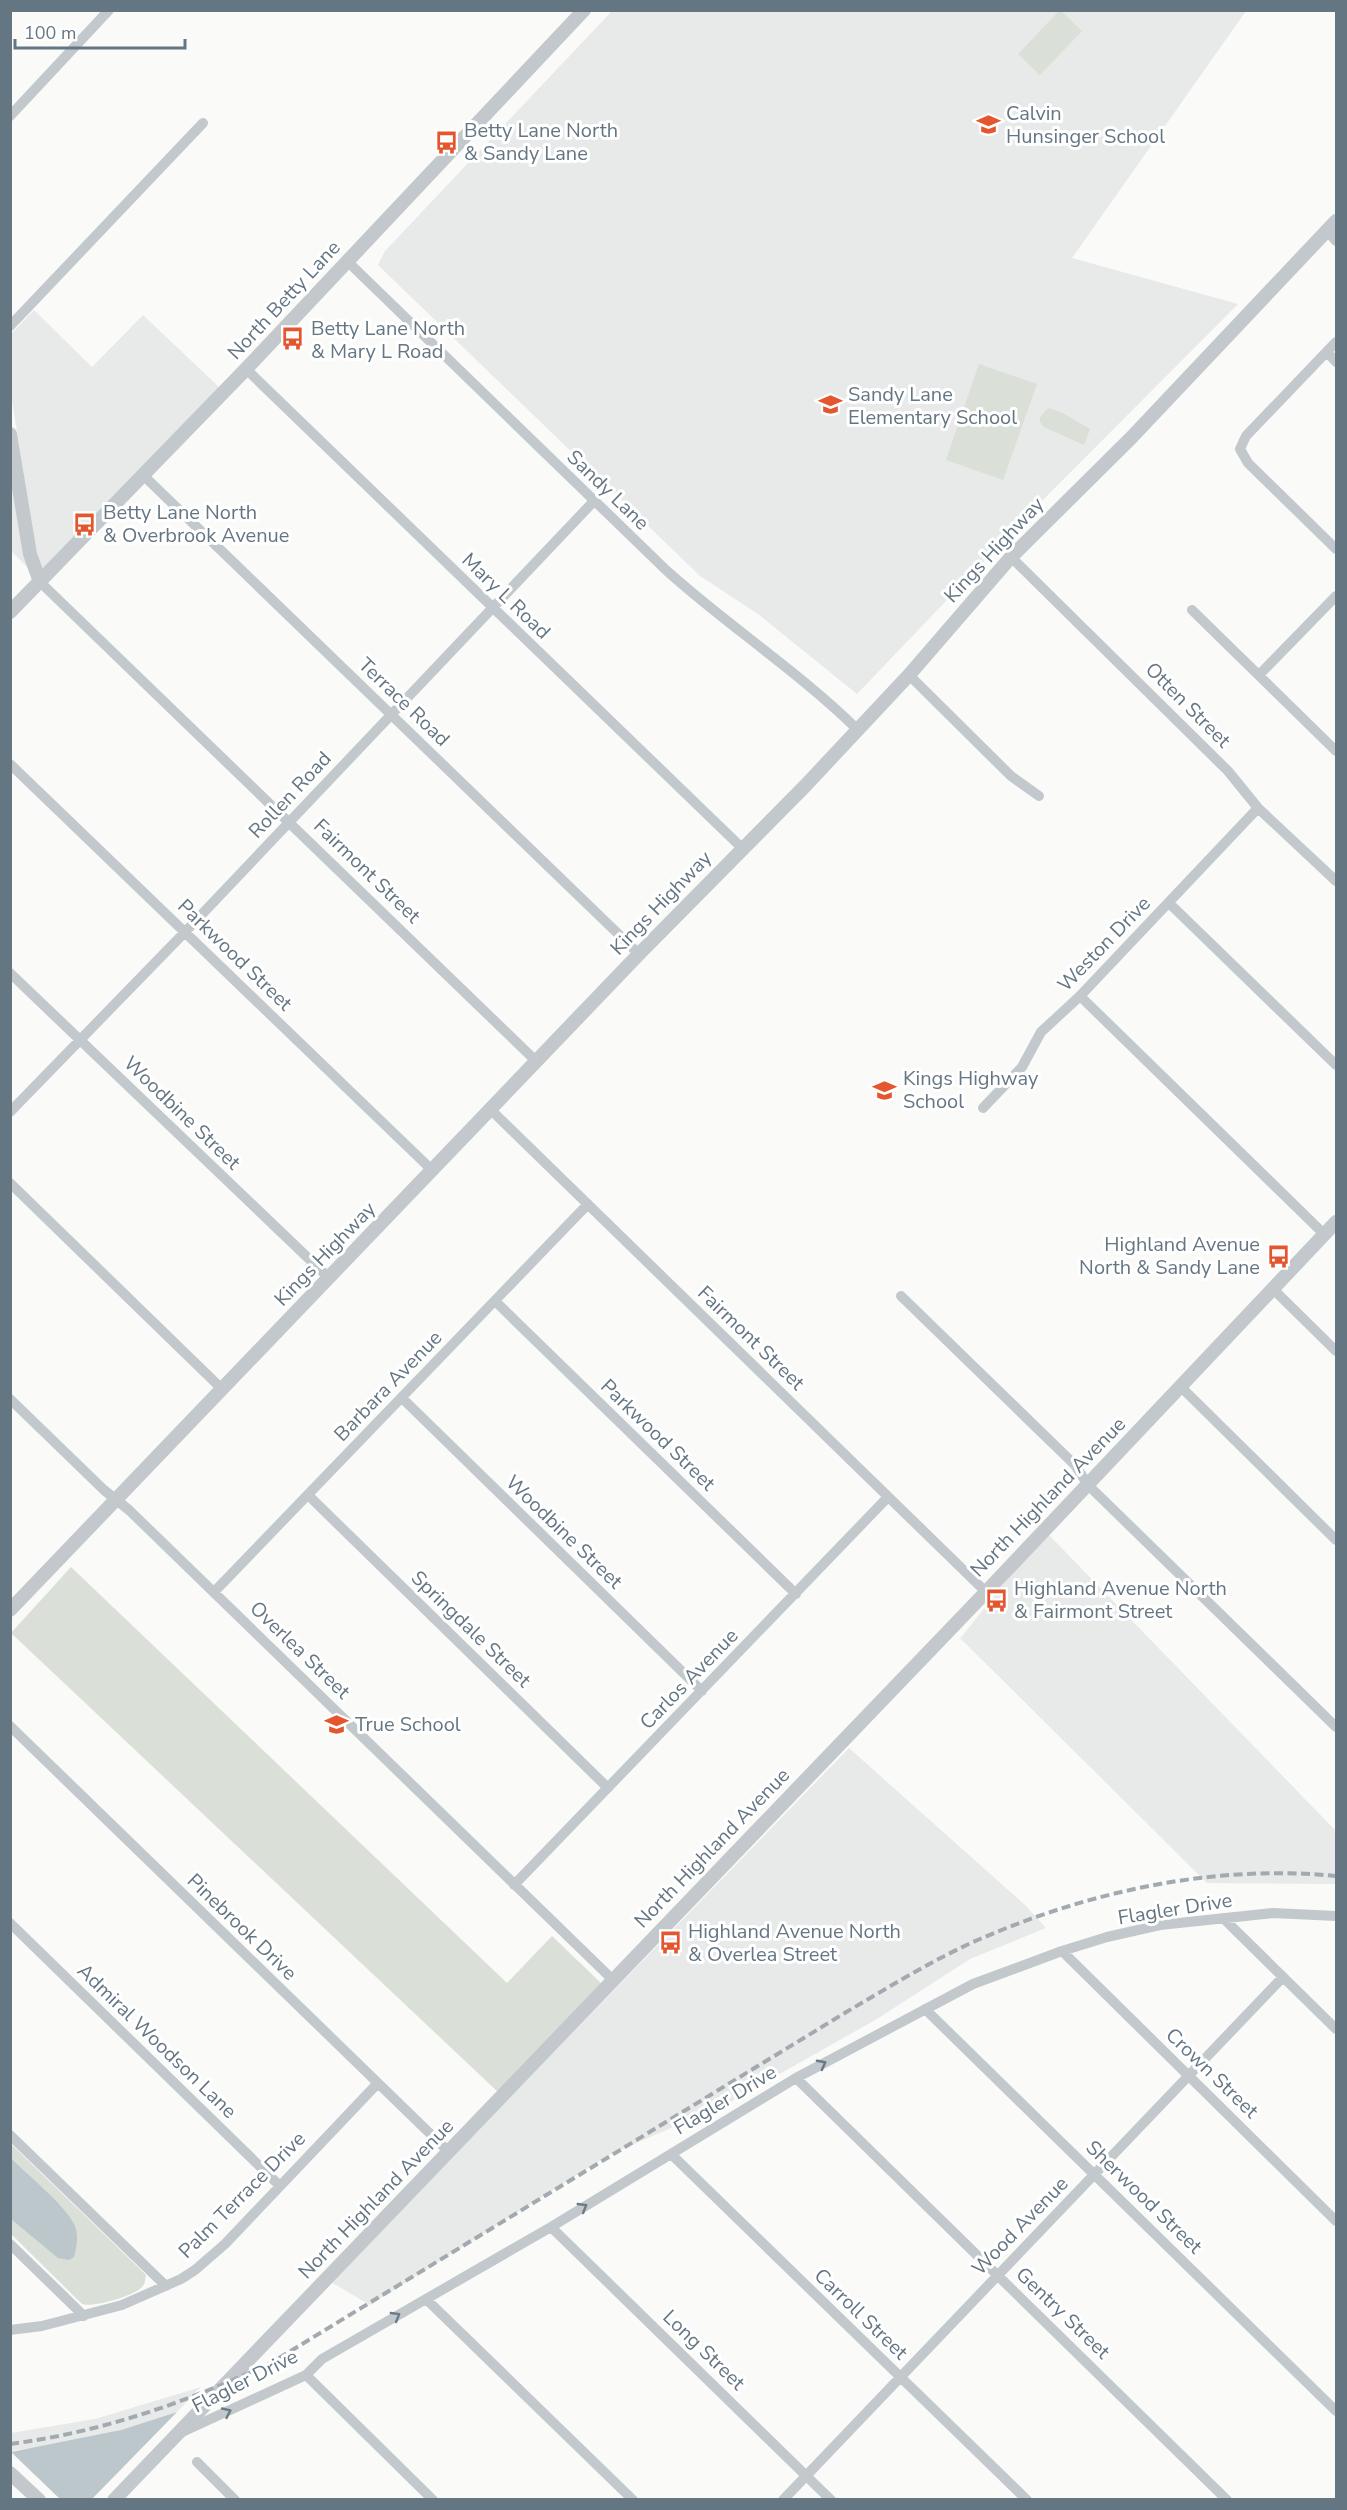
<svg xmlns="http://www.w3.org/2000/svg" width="1347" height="2510" font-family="'Nunito Sans',sans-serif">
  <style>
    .built { fill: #e8e9e9 }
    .green { fill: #dadfd7 }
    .water { fill: #bbc7cb }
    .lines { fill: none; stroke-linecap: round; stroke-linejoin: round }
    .minor { stroke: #c3c8cc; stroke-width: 10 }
    .tertiary { stroke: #c3c8cc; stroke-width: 14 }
    .rail { stroke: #a2aab0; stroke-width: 4; stroke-dasharray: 9 4.5; stroke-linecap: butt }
    .oneway { stroke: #6a7a87 }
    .labels { text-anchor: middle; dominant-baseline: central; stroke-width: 6; stroke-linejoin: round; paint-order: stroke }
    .poi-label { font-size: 20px; fill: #657683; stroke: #fff; text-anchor: start }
    .street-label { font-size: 20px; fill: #657683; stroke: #fff }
  </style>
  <rect width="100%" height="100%" fill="#fafaf8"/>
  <path class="built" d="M612 11H1246L1072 258 1238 304 1036 507 857 694 758 614 700 576 378 265 385 251Z
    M34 310 92 367 143 315 220 388 43 571 36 552 11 394 10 335Z
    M10 474 28 568 11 551Z
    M1048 1534 1336 1831V1884L1207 1883 961 1639 959 1640 1018 1566Z
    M849 1748 1026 1906 1046 1928 970 1959 877 2019 732 2101 607 2156 370 2305 331 2282Z
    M201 2387 177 2412 121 2430 71 2442 11 2451V2433L95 2419Z"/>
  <path class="green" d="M1060 10 1082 31 1040 75 1018 54Z
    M979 364 1037 384 1003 480 946 460Z
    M1048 408 1061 412 1090 429 1084 445 1044 427 1040 422V417Z
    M71 1567 507 1983 552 1936 601 1983 498 2092 11 1633Z
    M10 2143 140 2269 146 2275C145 2281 145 2284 141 2288 133 2296 92 2308 82 2304L11 2234Z"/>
  <path class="water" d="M11 2158C27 2175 64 2204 74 2224 79 2235 77 2245 74 2257L69 2260 58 2258 11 2219Z
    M177 2412 92 2499H60L11 2452 121 2430Z"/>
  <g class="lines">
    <path class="minor" d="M10 116 109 10
      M1327 231 1336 241
      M347 261 666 570C728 626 798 671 858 730
      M10 326 203 123
      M1336 342 1246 436 1240 449 1248 463 1336 549
      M1327 352 1336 362
      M246 369 742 848
      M144 476 639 954
      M1011 557 1228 771 1258 808 1336 881
      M40 582 537 1062
      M1192 610 1336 751
      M909 675 1011 776 1039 796
      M1259 675 1336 596
      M10 764 433 1171
      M1169 903 1336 1065
      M10 973 329 1278
      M1080 996 1325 1235
      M983 1108 1022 1067 1041 1032 1080 996 1258 808
      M491 1110 986 1592
      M10 1112 185 932 594 501
      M10 1183 223 1390
      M1273 1289 1336 1351
      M901 1296 1075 1465 1088 1485 1336 1727
      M495 1301 796 1594
      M1181 1387 1336 1540
      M402 1398 702 1691
      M10 1399 104 1490 129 1510 613 1980
      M308 1495 608 1788
      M214 1592 588 1204
      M10 1726 449 2152
      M514 1885 888 1497
      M1223 1918 1336 2029
      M10 1923 279 2185
      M1062 1951 1336 2221
      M925 2009 1336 2411
      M796 2078 1227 2500
      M10 2135 166 2286
      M671 2154 1027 2500
      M551 2227 831 2500
      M10 2244 84 2316
      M426 2299 633 2500
      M10 2330 42 2326 122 2305 181 2279 195 2270 225 2244 377 2084
      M306 2375 433 2500
      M180 2433 306 2375 322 2359 551 2227 796 2078 973 1984 1062 1951 1107 1937 1160 1925 1273 1913 1336 1916
      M197 2462 235 2500
      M783 2500 1283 1977"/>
    <path class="tertiary" d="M10 434 30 554 40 582
      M10 612 246 369 584 10
      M10 1610 639 954 806 785 909 675 1011 557 1131 438 1336 221
      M10 2473 39 2500
      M114 2500 986 1592 1336 1222"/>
    <path class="rail" d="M10 2444C103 2432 187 2402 271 2363L848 2011C891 1986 934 1959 980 1939 1091 1891 1215 1864 1336 1876"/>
  </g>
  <defs><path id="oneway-chevron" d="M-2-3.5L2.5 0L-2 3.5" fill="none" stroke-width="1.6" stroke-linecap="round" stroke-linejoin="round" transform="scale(1.5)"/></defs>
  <g class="oneway">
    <use href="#oneway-chevron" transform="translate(822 2064) rotate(-28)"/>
    <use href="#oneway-chevron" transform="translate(583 2207) rotate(-31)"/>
    <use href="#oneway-chevron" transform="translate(396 2316) rotate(-30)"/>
    <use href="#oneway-chevron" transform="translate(227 2412) rotate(-25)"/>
  </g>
  <defs>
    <symbol id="school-bare" viewBox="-9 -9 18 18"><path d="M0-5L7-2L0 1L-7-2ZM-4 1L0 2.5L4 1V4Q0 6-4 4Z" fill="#e4572e" stroke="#fff" stroke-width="2.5" paint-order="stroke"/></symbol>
    <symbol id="bus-bare" viewBox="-9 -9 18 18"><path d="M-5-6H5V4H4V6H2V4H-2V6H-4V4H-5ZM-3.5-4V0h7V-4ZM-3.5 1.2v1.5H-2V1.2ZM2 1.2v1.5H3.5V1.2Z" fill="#e4572e" stroke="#fff" stroke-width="2.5" paint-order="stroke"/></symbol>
  </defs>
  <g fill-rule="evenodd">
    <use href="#school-bare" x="972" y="108" width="33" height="33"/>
    <use href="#bus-bare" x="430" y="126" width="33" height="33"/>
    <use href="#bus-bare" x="276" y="322" width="33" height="33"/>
    <use href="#school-bare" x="814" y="388" width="33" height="33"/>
    <use href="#bus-bare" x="68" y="508" width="33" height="33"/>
    <use href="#school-bare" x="868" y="1074" width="33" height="33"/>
    <use href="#bus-bare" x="1262" y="1240" width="33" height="33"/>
    <use href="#bus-bare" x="980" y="1584" width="33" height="33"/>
    <use href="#school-bare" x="320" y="1708" width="33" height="33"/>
    <use href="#bus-bare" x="654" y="1926" width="33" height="33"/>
  </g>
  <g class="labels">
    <g class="poi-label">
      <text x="1006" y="113">Calvin<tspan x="1006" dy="23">Hunsinger School</tspan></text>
      <text x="464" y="130">Betty Lane North<tspan x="464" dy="23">&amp; Sandy Lane</tspan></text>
      <text x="311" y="328">Betty Lane North<tspan x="311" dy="23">&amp; Mary L Road</tspan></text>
      <text x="848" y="394">Sandy Lane<tspan x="848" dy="23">Elementary School</tspan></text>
      <text x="103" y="512">Betty Lane North<tspan x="103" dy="23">&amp; Overbrook Avenue</tspan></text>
      <text x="903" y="1078">Kings Highway<tspan x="903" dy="23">School</tspan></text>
      <text x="1260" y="1244" text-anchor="end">Highland Avenue<tspan x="1260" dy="23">North &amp; Sandy Lane</tspan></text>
      <text x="1014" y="1588">Highland Avenue North<tspan x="1014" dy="23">&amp; Fairmont Street</tspan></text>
      <text x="355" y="1724">True School</text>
      <text x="688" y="1931">Highland Avenue North<tspan x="688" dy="23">&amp; Overlea Street</tspan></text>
    </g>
    <g class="street-label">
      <text transform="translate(284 300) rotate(-47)">North Betty Lane</text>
      <text transform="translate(608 490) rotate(44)">Sandy Lane</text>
      <text transform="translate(994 550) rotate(-47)">Kings Highway</text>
      <text transform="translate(506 596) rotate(44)">Mary L Road</text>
      <text transform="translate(404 702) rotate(44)">Terrace Road</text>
      <text transform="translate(1188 705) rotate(45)">Otten Street</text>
      <text transform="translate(290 795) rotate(-47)">Rollen Road</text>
      <text transform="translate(367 871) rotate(44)">Fairmont Street</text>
      <text transform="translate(661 903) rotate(-46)">Kings Highway</text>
      <text transform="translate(1104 944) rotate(-46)">Weston Drive</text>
      <text transform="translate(235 955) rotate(44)">Parkwood Street</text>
      <text transform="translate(182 1113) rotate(44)">Woodbine Street</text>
      <text transform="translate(325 1254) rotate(-46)">Kings Highway</text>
      <text transform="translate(751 1338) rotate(44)">Fairmont Street</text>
      <text transform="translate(388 1386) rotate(-46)">Barbara Avenue</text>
      <text transform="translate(658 1435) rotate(44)">Parkwood Street</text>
      <text transform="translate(1048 1497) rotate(-46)">North Highland Avenue</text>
      <text transform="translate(564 1532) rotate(44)">Woodbine Street</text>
      <text transform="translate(471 1629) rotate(44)">Springdale Street</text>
      <text transform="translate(300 1650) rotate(44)">Overlea Street</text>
      <text transform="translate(689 1679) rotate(-46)">Carlos Avenue</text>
      <text transform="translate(712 1848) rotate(-46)">North Highland Avenue</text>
      <text transform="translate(1175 1909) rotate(-9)">Flagler Drive</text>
      <text transform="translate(242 1927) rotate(44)">Pinebrook Drive</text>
      <text transform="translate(157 2041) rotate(44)">Admiral Woodson Lane</text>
      <text transform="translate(1212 2073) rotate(44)">Crown Street</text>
      <text transform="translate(725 2100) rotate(-31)">Flagler Drive</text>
      <text transform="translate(242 2195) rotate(-45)">Palm Terrace Drive</text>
      <text transform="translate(1144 2197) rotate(44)">Sherwood Street</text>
      <text transform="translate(376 2199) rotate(-46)">North Highland Avenue</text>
      <text transform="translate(1020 2226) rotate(-46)">Wood Avenue</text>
      <text transform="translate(1063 2313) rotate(44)">Gentry Street</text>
      <text transform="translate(861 2314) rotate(44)">Carroll Street</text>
      <text transform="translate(704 2350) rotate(44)">Long Street</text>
      <text transform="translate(245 2381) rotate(-27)">Flagler Drive</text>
    </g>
  </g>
  <rect width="1347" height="2510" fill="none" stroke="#657683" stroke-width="24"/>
  <path d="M15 39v9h170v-9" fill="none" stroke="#657683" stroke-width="3"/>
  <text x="24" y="39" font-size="18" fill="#657683" stroke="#ffffff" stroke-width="4.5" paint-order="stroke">100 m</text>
</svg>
